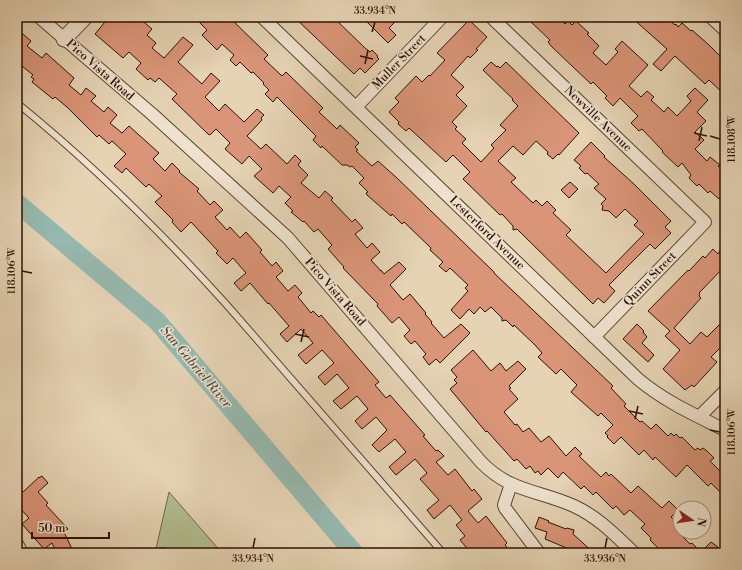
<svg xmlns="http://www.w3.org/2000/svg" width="742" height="570" font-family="'Libre Bodoni',serif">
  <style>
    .green { fill: #b2bd8f; stroke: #706748 }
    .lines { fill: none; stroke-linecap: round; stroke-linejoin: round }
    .river { stroke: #96b8ae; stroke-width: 19 }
    .building { fill: #da9578; stroke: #2d1101 }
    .service-casing { stroke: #5b422e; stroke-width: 8 }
    .minor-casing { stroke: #5b422e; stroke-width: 14 }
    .tertiary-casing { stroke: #5b422e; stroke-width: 17 }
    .service { stroke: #eee2ce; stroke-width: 6 }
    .minor { stroke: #eee2ce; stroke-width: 12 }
    .tertiary { stroke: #eee2ce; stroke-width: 15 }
    .ticks { fill: none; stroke: #2d1101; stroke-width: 1.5 }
    .labels { text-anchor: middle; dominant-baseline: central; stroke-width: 3; stroke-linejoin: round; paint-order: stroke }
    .street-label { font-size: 12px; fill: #2d1101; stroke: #eee2ce }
    .water-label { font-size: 13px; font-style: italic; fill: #524b3e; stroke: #eee2ce }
    .neatline { fill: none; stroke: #2d1101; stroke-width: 1.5 }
    .ticks-label { font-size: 10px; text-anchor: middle; fill: #2d1101 }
  </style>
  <rect width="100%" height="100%" fill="#e5d3b4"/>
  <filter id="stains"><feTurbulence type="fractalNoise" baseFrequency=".005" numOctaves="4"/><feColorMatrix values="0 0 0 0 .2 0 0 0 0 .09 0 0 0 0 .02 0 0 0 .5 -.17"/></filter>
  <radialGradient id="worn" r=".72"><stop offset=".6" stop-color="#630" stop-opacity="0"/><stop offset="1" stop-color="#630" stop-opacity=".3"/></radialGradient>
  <path class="green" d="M169 492 222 553H155Z"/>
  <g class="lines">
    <path class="river" d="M17 203 157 321 354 553"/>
  </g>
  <path class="building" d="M109 17H138L152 29 147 35 156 43 152 48 164 58 183 37 193 45 178 62 202 84 211 73 220 81 205 97 219 111 225 104 244 122 257 109 264 115 261 118 262 120 247 136 261 149 266 144 287 164 295 155 301 161 298 165 308 175 301 183 319 198 325 191 333 198 331 200 352 222 355 219 363 228 355 234 367 248 372 243 380 252 371 260 381 271V270L384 274 399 262 406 269 390 285 403 300 410 294 426 313 425 314 432 322 431 323 444 338 461 324 470 333 440 363 436 359 429 365 423 357 426 354 415 341 411 344 404 336 410 330 399 317 392 323 377 306 378 304 343 268 344 267 328 249 332 245 318 229 314 232 304 221 303 222 291 212 293 211 285 203 291 197 279 186 273 193 254 176 262 169 249 156 242 164 225 149 230 143 216 129 210 135 208 134 172 99 177 94 159 78 155 82 150 78 148 80 136 69 141 63 129 52 123 58 95 34Z
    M194 17H229L268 55 264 59 282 76 286 72 323 108 319 112 337 129 340 125 359 143 355 147 358 150 356 151 372 166 378 161 397 178 494 272V273L613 386 611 388 626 404 624 406 640 422 642 421 651 429 656 424 668 436 671 433 674 436 676 434 680 438 682 437 695 450 698 448 700 450 703 448 707 451 714 458 710 461 725 476V497L711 483 708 486 687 465 676 477 655 457 653 460 644 450 639 455 621 437 614 444 607 437 608 436 605 433 613 425 601 413 598 416 571 392 577 385 561 369 556 374 538 357 542 353 535 345 514 325 513 327 506 320 502 321V318L491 307 485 312 480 307 474 314 469 309 460 319 451 310 468 291 465 288 468 285 450 268 446 272 439 266 443 262 430 250 431 248 404 222 402 224 392 214 391 216 367 195 366 193 368 192 359 183 364 178 352 166 350 167 347 165H342L322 146 321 148 313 140 316 136 277 97 273 102 265 94 269 90 263 84 264 83 253 72 251 73 240 62 236 66 230 60 234 55 222 44 217 50 202 35 207 30Z
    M294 17H312L316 21 320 17H333L365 48 370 52 372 50 378 56 377 57 379 59 365 73 360 68 354 74Z
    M370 17H400L389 28 396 35 388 43 366 21Z
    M536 17H558L565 24 568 21 572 25 576 21 589 33 587 34 599 46 593 53 606 65 618 52 615 49 622 41 648 65 629 86 641 97 647 91 654 97 651 100 664 112 668 107 677 116 691 101 687 96 695 88 708 100 697 112 706 121 695 132 704 140 695 149 707 161 710 157 720 165 718 166 725 173V192L719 199 710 191 708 193 699 184 697 186 689 178 691 175 682 163 678 167 662 152 663 151 642 129 639 131 631 123 638 116 620 98 613 106 605 98 607 96 593 82 591 84 552 47 548 42 550 40 531 22Z
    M631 17H666L675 25 676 24 678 27 682 23 691 31 692 30 709 45 725 61V66L720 70 725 75V95L709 80 705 84 675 56 661 71 653 64 667 49Z
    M469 20 487 37 476 49 478 50 470 58 468 56 451 75 464 87 456 95 467 106 452 122 457 127 455 129 466 139 462 143 481 162 494 148 491 145 506 130 500 125 518 106 512 100 513 99 483 70 491 62 497 67 498 66 500 68 506 62 579 133 559 155 558 154 553 159 547 154 548 152 536 141 523 155 513 146 498 161 516 178 511 182 533 203 536 200 542 206 547 201 556 210 553 213 571 230 566 235 606 273 644 234 634 225 638 221 625 209 616 218 609 211 602 210 603 206 601 204 606 199 594 188 599 184 587 173 585 174 579 168 581 166 574 160 591 142 605 156 604 157 634 184 671 221 665 227 671 233 655 249 650 244 609 285 615 291 604 303 598 298 593 304 517 229 513 230V226L502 214 500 215 463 179 470 172 453 155 446 162 409 128 406 131 398 124 399 122 389 112 399 102 395 98 416 76 422 82 429 75 430 76 445 60 437 53Z
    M23 34 31 41 27 46 42 58 46 53 74 78 69 85 81 95 86 88 96 96 91 101 104 112 108 107 117 115 110 123 122 133 129 126 159 153 153 159 165 171 172 163 180 171 179 172 199 189 197 191 210 205 214 201 223 210 215 217 227 230 230 227 240 238 246 232 262 250 260 252 272 266 276 262 283 271 276 277 288 291 295 285 302 293 298 297 311 313 313 311 319 317 321 315 379 382 375 385 386 398 390 395 425 435 423 436 436 451 438 450 444 456 436 462 448 475 455 469 472 491 474 489 482 499 468 511 478 523 486 516 507 543 505 545 512 553H471L460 540 465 536 456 525 462 520 450 505 434 519 427 510 439 500 420 479 427 473 415 459 396 475 389 467 406 452 395 439 379 452 372 445 387 430 376 417 362 429 355 421 368 409 357 396 341 409 333 401 349 388 337 374 325 385 318 377 334 363 322 350 306 364 298 355 313 343 301 329 287 342 280 334 289 326 269 303 268 304 250 283 241 291 234 283 246 273 233 258 227 264 216 253 218 251 191 222 181 232 172 222 173 220 155 202 162 196 149 184 146 187 126 168 122 173 114 166 126 154 112 141 109 144 99 135 97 137 68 108 55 97 53 99 32 82 34 79 31 77 33 75 17 62V41Z
    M570 182 578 189 569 198 561 190Z
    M725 241V266L699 293 700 294 699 296 701 298 674 328 690 344 701 332 707 337 725 319V343L711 357 717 362 694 387 692 385 685 390 663 369 680 350 665 336 670 331 648 311 688 270 689 271 703 256 705 258 713 249 718 254Z
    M637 324 644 331 643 332 647 337 642 343 654 355 648 362 623 339Z
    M473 350 491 371 500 363 506 371 518 361 526 369 509 386 511 388 509 389 518 399 504 412 515 425 517 424 523 432 529 428 541 442 549 436 566 456 575 447 582 454 579 456 601 477 606 472 609 476 611 474 631 493 638 486 662 508 669 501 678 510 671 517 680 526 677 531 690 544 692 543 701 552 711 542 718 547 712 553H663L650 540 651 538 641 528 645 524 630 510 624 515 616 506 613 509 596 492 593 495 584 486 581 489 563 472 558 478 548 468 541 475 538 471 535 473 530 466 526 469 517 459 514 461 487 431 486 432 450 389 457 383 454 380 457 377 451 370Z
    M42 476 48 483 38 492 48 503 46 505 68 529 64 532 74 553H57L52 543 44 549 22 524 29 518 17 505V486L23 492 39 477V478Z
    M539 517 549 521 548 522 566 529 567 528 574 530 573 534 594 553H565L569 549 545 539 547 532 535 528Z"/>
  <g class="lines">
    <defs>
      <path id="service" d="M17 103C92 164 161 232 226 304L443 553
        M163 553V551"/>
      <path id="minor" d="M39 17 152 114 288 238 481 462C510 492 538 490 574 506 598 517 615 535 634 553
        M262 17 638 379C664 401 695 415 725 430
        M491 17 705 222 594 337
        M711 17 725 30
        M356 107 442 17
        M699 417 725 391
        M511 484 504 505 505 508 539 553
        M17 544 22 553"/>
      <path id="tertiary" d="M64 39 85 17"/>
    </defs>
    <use href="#service" class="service-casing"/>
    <use href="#minor" class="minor-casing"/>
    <use href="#tertiary" class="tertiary-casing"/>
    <use href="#service" class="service"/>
    <use href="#minor" class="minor"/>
    <use href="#tertiary" class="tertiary"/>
  </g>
  <path class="ticks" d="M372 32 375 22M360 56 373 59M365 64 368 50M694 133 707 136M710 136 720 139M699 141 702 127M22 271 32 273M295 334 309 337M301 342 304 329M629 411 643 414M635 419 638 406M710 430 720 432M253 548 255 538M605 548 607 538"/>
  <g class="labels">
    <g class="street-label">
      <text transform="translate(399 62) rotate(-46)">Muller Street</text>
      <text transform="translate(100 70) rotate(41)">Pico Vista Road</text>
      <text transform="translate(598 119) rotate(44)">Newville Avenue</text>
      <text transform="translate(487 233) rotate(44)">Lesterford Avenue</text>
      <text transform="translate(650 279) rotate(-46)">Quinn Street</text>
      <text transform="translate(335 292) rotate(49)">Pico Vista Road</text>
    </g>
    <g class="water-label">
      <text transform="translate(196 367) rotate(50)">San Gabriel River</text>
    </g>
  </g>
  <rect width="742" height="570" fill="none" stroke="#e5d3b4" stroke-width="44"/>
  <g transform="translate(692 520) rotate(103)"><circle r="19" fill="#eee2ce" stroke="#a18e7c"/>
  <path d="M0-3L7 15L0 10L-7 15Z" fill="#8f2418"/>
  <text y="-6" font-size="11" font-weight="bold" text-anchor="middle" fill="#2d1101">N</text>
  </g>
  <path d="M32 532v6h77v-6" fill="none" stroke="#2d1101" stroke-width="2"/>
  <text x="38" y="532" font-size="12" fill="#2d1101" stroke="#eee2ce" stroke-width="3" paint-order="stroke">50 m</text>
  <rect x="22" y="22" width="698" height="526" class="neatline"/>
  <g class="ticks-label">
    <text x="375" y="14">33.934°N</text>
    <text transform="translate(731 139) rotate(-90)" y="4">118.108°W</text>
    <text transform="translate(11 271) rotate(-90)" y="4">118.106°W</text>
    <text transform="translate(731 432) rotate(-90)" y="4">118.106°W</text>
    <text x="253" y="562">33.934°N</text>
    <text x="605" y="562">33.936°N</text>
  </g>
  <rect width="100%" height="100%" filter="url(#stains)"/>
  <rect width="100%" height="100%" fill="url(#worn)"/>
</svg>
